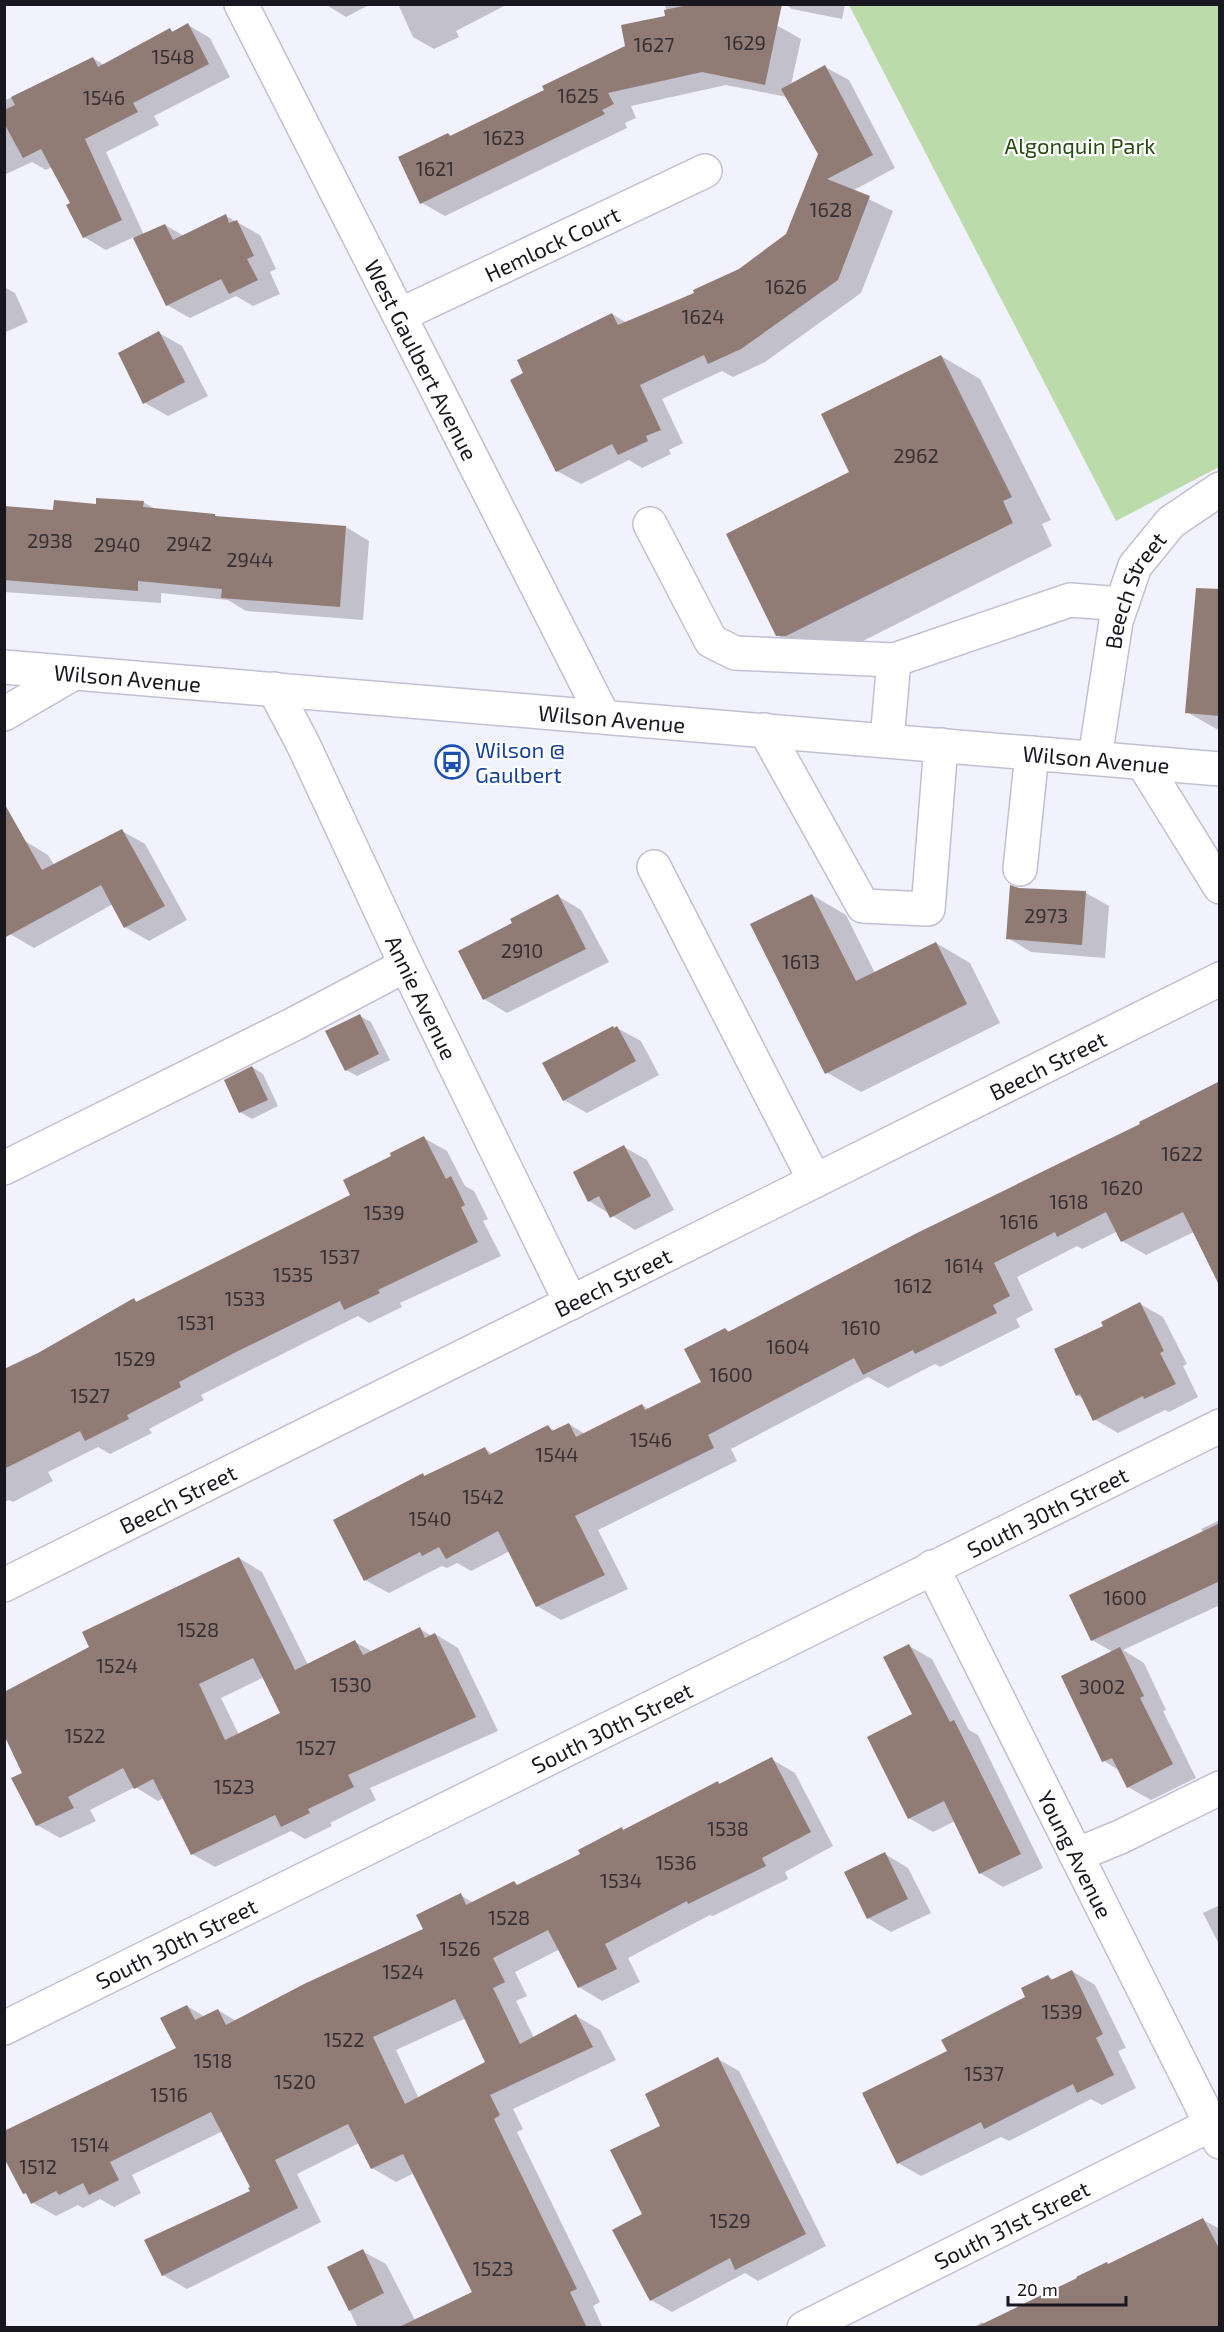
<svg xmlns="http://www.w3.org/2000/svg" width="1224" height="2332" font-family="'Exo 2',sans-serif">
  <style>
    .green { fill: #bbdbab }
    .shadow { fill: #0003; fill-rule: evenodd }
    .building { fill: #917b75; fill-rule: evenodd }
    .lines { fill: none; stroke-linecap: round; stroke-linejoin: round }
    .minor-casing { stroke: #c2bfd4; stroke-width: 36 }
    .minor { stroke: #fff; stroke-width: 33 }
    .labels { text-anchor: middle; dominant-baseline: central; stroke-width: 4.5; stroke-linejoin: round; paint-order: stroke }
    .number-label { font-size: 20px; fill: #363034 }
    .park-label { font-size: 22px; fill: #294d10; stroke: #fff }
    .street-label { font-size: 22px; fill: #18171f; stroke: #fff }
    .transit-label { font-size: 22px; fill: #164399; stroke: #fff; text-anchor: start }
  </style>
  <rect width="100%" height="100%" fill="#f2f1fe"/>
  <path class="green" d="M849 5H1219V467L1116 521Z"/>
  <path class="shadow" d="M325 4H371L346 17Z
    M398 4H508L456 31 459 37 434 49 413 37Z
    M665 4H729L731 16 778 26 801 39 791 85 825 67 849 80 895 168 852 191 893 211 861 293 765 362 733 377 722 371 662 399 683 443 669 450 671 454 642 468 629 460 581 484 557 471 612 314 627 323 696 294 740 270 788 235 819 154 787 97 726 85 631 106 636 118 625 123 627 128 445 216 422 203 448 134 452 137 546 90 627 47 667 17Z
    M785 4H845L842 19 792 9Z
    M188 25 210 38 230 77 154 116 159 125 106 152 144 235 165 225 184 236 226 216 260 235 276 269 270 272 280 294 253 306 236 296 190 318 167 305 134 237 106 250 84 237 72 204 52 167 46 170 32 162 4 175V101L93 58 104 65 170 30 174 32Z
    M4 287 15 293 28 322 4 333Z
    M159 333 182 346 208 396 168 416 145 403Z
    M941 356 980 379 1051 520 1042 524 1052 546 827 659 818 658 777 635 852 473Z
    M143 502 157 510 219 518 346 527 369 541 363 620 246 611 228 600 161 593V603L4 592V508L54 512 97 505Z
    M1220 640V731L1187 712Z
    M122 831 145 844 187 920 149 941 125 927 113 904 34 948 10 934 25 841 48 855 54 865Z
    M1018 889 1086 893 1109 906 1105 958 1031 952 1008 938Z
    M812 895 846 915 875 973 936 943 970 963 1000 1023 861 1092 826 1072Z
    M558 896 581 910 609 962 507 1013 484 999 514 924Z
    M360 1016 371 1022 390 1060 357 1076 346 1070Z
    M617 1028 641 1041 659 1075 587 1113 564 1100Z
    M252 1067 263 1074 278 1106 252 1119 240 1112Z
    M1142 1124 1194 1232 1146 1255 1122 1241 1118 1231 1082 1249 1077 1246 1017 1277 1033 1310 1016 1319 1020 1327 940 1367 935 1364 888 1388 868 1377 731 1449 737 1461 598 1530 628 1589 561 1620 537 1606 510 1551 471 1571 457 1563 447 1568 442 1566 389 1593 365 1580 423 1475 426 1477 485 1449 493 1454 548 1427 556 1431 569 1424 585 1434 642 1405 649 1409 703 1382 725 1329 731 1332Z
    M424 1138 447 1151 465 1186 474 1191 488 1219 483 1221 501 1256 400 1303 402 1307 369 1323 358 1316 201 1395 204 1400 149 1429 152 1433 110 1454 98 1447 48 1472 53 1481 13 1502 9 1500 4 1502V1371L38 1355 134 1300 138 1302 352 1196 393 1156Z
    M624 1147 647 1160 674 1210 635 1230 589 1201Z
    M1140 1304 1163 1317 1187 1364 1183 1366 1198 1397 1169 1412 1165 1410 1118 1433 1094 1419 1084 1399 1077 1395 1105 1326Z
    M1220 1520V1605L1123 1650 1144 1663 1166 1710 1163 1711 1196 1778 1151 1800 1128 1787 1120 1771 1104 1761 1113 1652 1092 1640 1203 1532 1201 1529Z
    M239 1558 262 1572 308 1665 355 1642 373 1652 420 1629 432 1636 435 1634 458 1648 498 1731 370 1788 376 1800 330 1823 332 1826 305 1839 291 1831 215 1867 192 1854 164 1798 158 1801 135 1787 90 1810 96 1821 60 1838 37 1825 24 1773 91 1648ZM264 1677 282 1714 239 1735 221 1698Z
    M909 1646 932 1659 969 1730 978 1735 1043 1868 1003 1887 980 1873 955 1821 933 1832 909 1818 914 1715Z
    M771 1759 795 1773 833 1846 785 1872 788 1879 713 1916 710 1915 628 1958 640 1982 602 2001 579 1987 560 1949 515 1972 527 1996 516 2001 534 2038 576 2016 600 2030 616 2060 513 2109 523 2129 517 2132 600 2302 593 2306 603 2328H358L329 2268 362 2251 386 2264 415 2320 474 2292 414 2173 396 2182 372 2168 359 2143 297 2174 321 2222 187 2289 163 2275 252 2192V2188L223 2131 132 2175 141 2193 114 2207 100 2199 83 2208 78 2205 56 2216 33 2203 29 2196 24 2193 178 2049 187 2006 205 2017 218 2010 236 2021 425 1930 460 1895 474 1903 514 1883 519 1886 582 1855 622 1829 624 1830 718 1783 721 1785ZM466 2018 487 2063 419 2099 396 2050Z
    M885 1854 908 1868 931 1913 891 1932 868 1918Z
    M1220 1905V1946L1203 1913Z
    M1072 1971 1095 1985 1126 2048 1118 2051 1136 2088 1102 2105 1091 2099 1009 2141 1001 2137 921 2176 898 2163 1027 1998 1048 1976 1054 1980Z
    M718 2059 739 2071 826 2246 758 2281 745 2273 672 2312 651 2300 644 2215 662 2126Z
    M1203 2220 1220 2229V2328H972L982 2322 985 2324Z"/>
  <path class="building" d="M693 4H782L765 85 702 72 608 93 614 104 602 110 605 114 420 204 398 157 448 133 450 136 544 90 542 86 625 46 621 25 665 16 664 10Z
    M188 23 209 64 133 103 138 112 85 139 122 220 83 238 66 205 70 203 41 149 23 158 4 123V110L15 105 11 97 93 57 98 67 170 28 172 32Z
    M825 65 873 155 827 179 870 196 838 280 741 349 708 364 704 355 640 385 661 430 646 436 648 441 618 455 612 444 556 472 510 380 523 373 517 360 612 313 618 325 694 293 693 290 739 269 786 234 818 154 781 89Z
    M226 214 229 223 237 220 254 256 247 259 258 280 229 294 221 279 166 306 133 238 165 224 173 240Z
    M159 331 185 382 143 404 118 353Z
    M941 355 1012 497 1003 501 1013 523 786 636H776L726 534 849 472 821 414Z
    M96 498 144 501 143 507 215 514V516L346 526 340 607 221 598 222 589 138 581V591L4 580V506L53 510 54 500 96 504Z
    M1196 588 1220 589V716L1185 713Z
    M4 803 42 870 122 829 165 906 124 928 101 885 4 938Z
    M1010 885 1019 888 1086 891 1082 945 1006 939Z
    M558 894 586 949 483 1000 458 951 512 923 510 919Z
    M812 894 856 981 936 942 967 1004 825 1074 750 924Z
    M360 1014 379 1054 345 1071 325 1031Z
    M613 1026 614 1028 617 1026 636 1061 563 1101 542 1063Z
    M252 1066 268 1100 239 1113 224 1080Z
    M1220 1081V1287L1183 1212 1121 1242 1106 1212 1057 1237 1055 1232 994 1263 1010 1296 993 1305 997 1313 915 1354 913 1350 863 1375 854 1358 708 1435 714 1448 575 1516 605 1575 536 1607 498 1531 446 1559 439 1547 422 1556 420 1552 364 1581 333 1520 423 1473 424 1476 485 1447 489 1455 548 1425 552 1431 569 1423 576 1437 642 1404 645 1410 701 1382 684 1349 725 1328 728 1332 915 1234 1140 1124 1139 1122Z
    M424 1136 446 1179 451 1176 465 1205 461 1207 478 1242 378 1290 380 1293 344 1310 340 1301 238 1351 179 1382 181 1387 127 1415 129 1419 85 1441 80 1431 4 1469V1369L38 1353 134 1298 136 1302 350 1195 343 1180 391 1156 390 1153Z
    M624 1145 651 1196 610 1218 599 1196 588 1202 573 1172Z
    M1140 1302 1164 1351 1160 1353 1176 1384 1144 1399 1143 1396 1093 1421 1080 1394 1076 1396 1054 1349 1103 1326 1101 1322Z
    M1220 1523V1581L1091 1641 1069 1595Z
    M239 1557 295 1670 355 1640 363 1655 420 1627 425 1638 435 1633 476 1717 348 1775 354 1787 308 1809 310 1813 281 1827 275 1815 191 1855 153 1779 134 1789 123 1768 68 1797 74 1808 36 1826 11 1778 22 1773 4 1735V1692L89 1647 82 1632ZM253 1658 280 1713 225 1740 199 1684Z
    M909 1644 950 1722 954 1720 1021 1854 979 1874 944 1801 908 1819 867 1737 912 1714 883 1657Z
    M1120 1647 1144 1696 1140 1698 1173 1764 1127 1788 1112 1758 1102 1762 1061 1676Z
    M772 1757 811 1832 762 1858 766 1866 688 1904 687 1901 605 1944 617 1969 578 1988 548 1930 493 1958 505 1982 493 1988 520 2044 576 2014 593 2047 490 2095 500 2115 494 2119 577 2289 570 2292 587 2328H397L472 2292 403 2154 371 2169 348 2124 275 2160 298 2208 162 2276 144 2240 250 2191 248 2188 250 2187 211 2112 110 2162 119 2180 89 2195 83 2183 59 2195 56 2191 31 2204 26 2193 23 2194 4 2158V2131L176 2048 160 2018 187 2005 195 2020 218 2009 226 2025 304 1984 423 1929 416 1915 461 1893 466 1905 514 1881 517 1885 580 1854 578 1850 622 1827 623 1830 718 1781 719 1784ZM455 1999 485 2062 405 2104 373 2037Z
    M885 1852 908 1899 867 1919 844 1872Z
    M1072 1970 1103 2034 1096 2038 1114 2075 1077 2093 1073 2084 984 2129 981 2122 897 2164 862 2093 947 2051 941 2040 1025 1997 1021 1988 1048 1975 1051 1980Z
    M718 2057 806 2234 735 2270 730 2258 650 2301 612 2230 642 2214 610 2150 660 2126 645 2094Z
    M1203 2218 1220 2250V2328H974L1077 2278 1076 2277 1107 2262 1108 2264Z
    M363 2249 384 2293 349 2311 327 2267Z"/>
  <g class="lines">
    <defs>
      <g id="minor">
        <path id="s1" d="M241 4 603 716"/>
        <path id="s2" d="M400 315 705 171"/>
        <path d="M650 524 711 641 735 653 894 660 887 740"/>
        <path d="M894 660 1070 600 1122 604"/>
        <path id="s3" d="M4 667 1220 769"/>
        <path id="s4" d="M274 689 303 744 406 965 571 1303"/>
        <path d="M4 714 74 673"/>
        <path d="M765 730 863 906 928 909 941 745"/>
        <path id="s5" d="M1095 758 1116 621 1135 566 1171 522 1220 489"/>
        <path d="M1143 763 1220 887"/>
        <path d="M654 867 815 1181"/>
        <path d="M1020 869 1032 753"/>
        <path d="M4 1168 294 1024 406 965"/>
        <path id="s6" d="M932 1567 1220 2142"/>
        <path id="s7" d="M4 1585 1220 979"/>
        <path d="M1076 1855 1120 1837 1220 1788"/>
        <path id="s8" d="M4 2028 1220 1426"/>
        <path id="s9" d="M804 2328 1220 2120"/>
      </g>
    </defs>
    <use href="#minor" class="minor-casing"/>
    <use href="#minor" class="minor"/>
  </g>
  <defs>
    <symbol id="bus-ring" viewBox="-11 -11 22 22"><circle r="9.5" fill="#fff" stroke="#1a4fb4" stroke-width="1.5"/><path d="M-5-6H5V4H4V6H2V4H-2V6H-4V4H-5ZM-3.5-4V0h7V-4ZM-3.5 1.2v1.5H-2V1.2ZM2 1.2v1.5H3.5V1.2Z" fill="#1a4fb4"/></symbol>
  </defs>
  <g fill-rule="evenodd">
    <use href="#bus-ring" x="433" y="743" width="38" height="38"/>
  </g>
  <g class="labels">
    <g class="number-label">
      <text x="745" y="42">1629</text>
      <text x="654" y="44">1627</text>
      <text x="173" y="56">1548</text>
      <text x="578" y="95">1625</text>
      <text x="104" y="97">1546</text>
      <text x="504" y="137">1623</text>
      <text x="435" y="168">1621</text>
      <text x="831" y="209">1628</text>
      <text x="786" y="286">1626</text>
      <text x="703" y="316">1624</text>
      <text x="916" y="455">2962</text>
      <text x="50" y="540">2938</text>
      <text x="189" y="543">2942</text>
      <text x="117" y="544">2940</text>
      <text x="250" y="559">2944</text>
      <text x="1046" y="915">2973</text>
      <text x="522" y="950">2910</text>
      <text x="801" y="961">1613</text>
      <text x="1182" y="1153">1622</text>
      <text x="1122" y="1187">1620</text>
      <text x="1069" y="1201">1618</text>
      <text x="384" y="1212">1539</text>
      <text x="1019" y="1221">1616</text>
      <text x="340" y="1256">1537</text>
      <text x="964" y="1265">1614</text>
      <text x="293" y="1274">1535</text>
      <text x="913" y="1285">1612</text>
      <text x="245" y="1298">1533</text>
      <text x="196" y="1322">1531</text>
      <text x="861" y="1327">1610</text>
      <text x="788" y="1346">1604</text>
      <text x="135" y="1358">1529</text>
      <text x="731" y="1374">1600</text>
      <text x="90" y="1395">1527</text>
      <text x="651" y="1439">1546</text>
      <text x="557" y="1454">1544</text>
      <text x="483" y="1496">1542</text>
      <text x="430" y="1518">1540</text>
      <text x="1125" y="1597">1600</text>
      <text x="198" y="1629">1528</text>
      <text x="117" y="1665">1524</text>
      <text x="351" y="1684">1530</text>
      <text x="1102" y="1686">3002</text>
      <text x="85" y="1735">1522</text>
      <text x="316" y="1747">1527</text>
      <text x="234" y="1786">1523</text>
      <text x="728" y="1828">1538</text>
      <text x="676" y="1862">1536</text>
      <text x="621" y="1880">1534</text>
      <text x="509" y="1917">1528</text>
      <text x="460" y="1948">1526</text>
      <text x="403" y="1971">1524</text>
      <text x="1062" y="2011">1539</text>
      <text x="344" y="2039">1522</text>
      <text x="213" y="2060">1518</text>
      <text x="984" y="2073">1537</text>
      <text x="295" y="2081">1520</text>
      <text x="169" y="2094">1516</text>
      <text x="90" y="2144">1514</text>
      <text x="38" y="2166">1512</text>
      <text x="730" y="2220">1529</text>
      <text x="493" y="2268">1523</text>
    </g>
    <g class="park-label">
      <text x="1080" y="145">Algonquin Park</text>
    </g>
    <g class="street-label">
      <text stroke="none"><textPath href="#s2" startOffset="168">Hemlock Court</textPath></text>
      <text stroke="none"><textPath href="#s1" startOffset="399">West Gaulbert Avenue</textPath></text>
      <text stroke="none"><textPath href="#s5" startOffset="174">Beech Street</textPath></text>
      <text stroke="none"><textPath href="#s3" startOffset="124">Wilson Avenue</textPath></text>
      <text stroke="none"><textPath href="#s3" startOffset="610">Wilson Avenue</textPath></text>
      <text stroke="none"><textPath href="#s3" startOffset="1096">Wilson Avenue</textPath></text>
      <text stroke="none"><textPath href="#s4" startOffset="342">Annie Avenue</textPath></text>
      <text stroke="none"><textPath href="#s7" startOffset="1166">Beech Street</textPath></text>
      <text stroke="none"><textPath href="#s7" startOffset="680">Beech Street</textPath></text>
      <text stroke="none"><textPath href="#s7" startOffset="194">Beech Street</textPath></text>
      <text stroke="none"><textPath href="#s8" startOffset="1164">South 30th Street</textPath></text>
      <text stroke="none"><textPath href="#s8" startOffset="678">South 30th Street</textPath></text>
      <text stroke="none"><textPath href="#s6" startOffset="321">Young Avenue</textPath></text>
      <text stroke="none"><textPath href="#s8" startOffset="192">South 30th Street</textPath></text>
      <text stroke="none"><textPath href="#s9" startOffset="232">South 31st Street</textPath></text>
    </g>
    <g class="transit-label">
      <text x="475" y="749">Wilson @<tspan x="475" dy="25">Gaulbert</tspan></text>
    </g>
  </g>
  <rect width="1224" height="2332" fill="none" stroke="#18171f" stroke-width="12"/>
  <path d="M1008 2296v9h118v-9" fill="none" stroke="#18171f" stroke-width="3"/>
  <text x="1017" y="2296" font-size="18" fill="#18171f" stroke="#ffffff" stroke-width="4.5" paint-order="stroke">20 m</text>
</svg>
